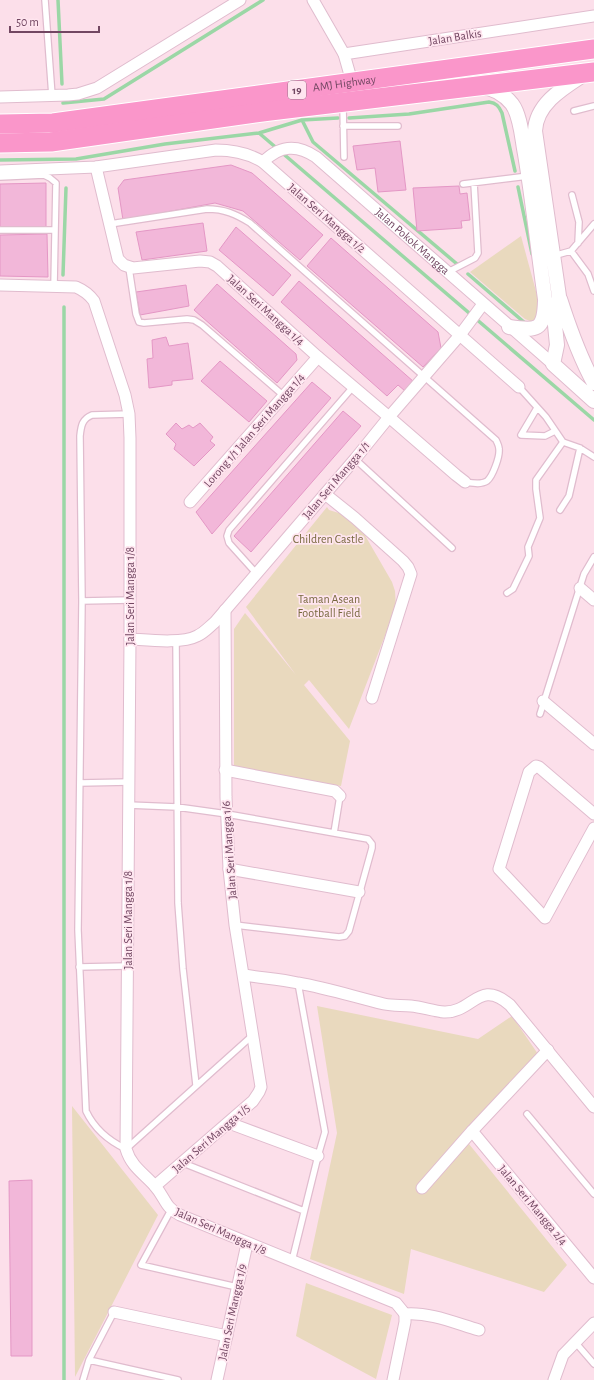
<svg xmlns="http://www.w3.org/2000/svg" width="594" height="1380" font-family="'Alegreya Sans',sans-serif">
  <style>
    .green { fill: #e9d9be }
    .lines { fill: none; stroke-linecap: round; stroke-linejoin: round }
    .stream { stroke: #9bd7a6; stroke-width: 3.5 }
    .building { fill: #f2b7d9; stroke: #e497c5 }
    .service-casing { stroke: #e0bcce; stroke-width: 8 }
    .minor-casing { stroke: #e0bcce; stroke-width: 13 }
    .tertiary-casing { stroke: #e0bcce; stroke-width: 16 }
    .trunk-casing { stroke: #fff; stroke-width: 21 }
    .service { stroke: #fff; stroke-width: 5.5 }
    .minor { stroke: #fff; stroke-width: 11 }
    .tertiary { stroke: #fff; stroke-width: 14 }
    .trunk { stroke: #fa96ca; stroke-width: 19 }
    .labels { text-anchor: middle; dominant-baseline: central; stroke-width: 3.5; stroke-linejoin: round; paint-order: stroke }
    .shield { fill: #ffe5ef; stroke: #9c768c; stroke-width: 1 }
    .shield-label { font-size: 11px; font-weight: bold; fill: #724762 }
    .street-label { font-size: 12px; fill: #724762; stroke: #ffe5ef }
    .park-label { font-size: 12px; fill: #78693f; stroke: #ffe5ef }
  </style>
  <rect width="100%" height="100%" fill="#fcdfea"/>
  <path class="green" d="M521 236 540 306 535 320 530 321 525 319 470 272Z
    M327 507 329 510 355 518 392 582 395 591 396 607 349 729 309 680 304 685 350 741 341 786 234 766V629L245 613 296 675 246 607Z
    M317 1006 478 1039 512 1016 540 1057 469 1144 567 1265 544 1292 411 1249 404 1294 310 1259 337 1133Z
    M72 1106 158 1215 75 1377Z
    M306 1283 392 1315 376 1379 296 1336Z"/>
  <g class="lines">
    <path class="stream" d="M58 0 62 84
      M63 103 104 99 263 0
      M349 118 409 114 489 102C496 103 499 106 502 113L515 171
      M302 120 313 142 457 264
      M259 133 594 420
      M0 160 76 159 165 144 259 133 302 120 338 118
      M518 187 532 254
      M468 274 525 323H528
      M63 275 66 188
      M64 1380V307"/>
  </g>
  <path class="building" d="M400 141 406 190 378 192 375 168 357 170 353 146Z
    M231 165 252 173 323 235 300 260 243 211 215 203 123 220 118 188 124 180Z
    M46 183V227H0V184Z
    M459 186 460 194 467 193 470 220 461 221 462 228 417 231 413 188Z
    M203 223 207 251 142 260 136 232Z
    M236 227 291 275 273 296 219 250Z
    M47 234 48 277 0 276V235Z
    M331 238 438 332 441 348 423 367 307 266Z
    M299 281 414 382 405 391 398 385 387 396 281 302Z
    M217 284 296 354 297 360 277 383 194 310Z
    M186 285 189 306 140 315 136 292Z
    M166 337 169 346 188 343 193 379 172 381V385L149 388 147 359 153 358 152 340Z
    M220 361 267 401 249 422 201 381Z
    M312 382 331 398 212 534 196 512Z
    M343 411 361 426 251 552 234 536Z
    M176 423 182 429 189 425 193 428 200 423 213 437 210 441 215 445 194 466 174 449 176 444 166 434Z
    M32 1180V1356H11L9 1181Z"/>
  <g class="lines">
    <defs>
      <path id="service" d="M45 0 52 96
        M343 105 344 157
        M574 111 594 106
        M343 126H398
        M0 177 44 175 50 178 56 183 54 286
        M463 184 528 176
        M572 195 579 222 578 243
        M110 224 207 209C224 209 236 214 250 223L496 440C497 442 499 446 499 449 500 456 493 476 487 481 481 485 472 483 465 482
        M0 230H55
        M571 251 588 274 594 291
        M553 256 571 251 594 224
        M129 268 136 314 139 322 144 323 187 319 194 320 202 325 284 396
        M448 272 475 258 478 253 474 183
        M519 387 546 417 563 442 580 448 594 457
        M537 408 521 435 545 436 555 431
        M129 414 92 415C82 419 81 426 80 436L82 601 78 930 86 1111C94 1128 109 1141 126 1149L253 1035
        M355 459 452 548
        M560 510 569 496 580 448
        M256 573 229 543 227 536 229 530 353 387
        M507 593 513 589 529 556 528 547 540 518 536 489V480L563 442
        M82 601 131 600
        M176 641 178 903 183 969 196 1085
        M540 714 584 574 594 557
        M80 783 129 782
        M128 805 177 807 227 814 334 833
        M235 925 339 937 345 936 349 931 372 848V844L368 839 334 833 340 796
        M79 967 127 966
        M527 1114 594 1194
        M183 1163 304 1211
        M171 1210 141 1265 237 1287
        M292 1261 318 1156 325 1132 298 983
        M575 1342 594 1364
        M89 1360 178 1380
        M83 1380 89 1360 114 1312"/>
      <g id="minor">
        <path d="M313 0 344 54"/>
        <path d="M352 82 344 54 594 16"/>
        <path d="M0 97 68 95 78 94 97 88 240 0"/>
        <path id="s1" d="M263 162C280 145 297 144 316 157L553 364"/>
        <path d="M96 167 118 259 124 265 133 268 200 261 210 262 217 266 318 357 389 417 456 475 465 482"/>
        <path d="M0 171 96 167 216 150C233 150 248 153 263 162L519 387"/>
        <path d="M0 285 76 287C83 290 89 294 94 301L125 395 129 414 130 438V639L126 1149C131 1166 143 1173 154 1185 166 1198 164 1207 180 1215L396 1303 405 1314C430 1312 455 1323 479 1330"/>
        <path d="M325 494 355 518 403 561 408 567 411 574 372 698"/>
        <path d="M190 502 318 357"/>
        <path d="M580 588 594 600"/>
        <path d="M130 639C148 640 182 644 197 636 204 633 209 627 215 622L355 459 389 417 460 335 483 304"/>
        <path d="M543 701 594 744"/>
        <path d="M225 770 335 791 340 796"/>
        <path d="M594 814 539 767 536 766 529 772 499 869 545 918 594 828"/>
        <path d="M229 869 359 892"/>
        <path d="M244 975C262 978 280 979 298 983 327 988 355 997 384 1004 393 1006 402 1005 411 1006 422 1007 433 1011 444 1012 473 1013 479 978 510 1005L594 1107"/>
        <path d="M229 1123 318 1156"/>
        <path d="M472 1131 594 1278"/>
        <path d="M155 1186 253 1101 259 1092 261 1087 235 925 229 869 226 797 225 610"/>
        <path d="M422 1188 472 1131 548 1050"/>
        <path d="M114 1312 227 1336"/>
        <path d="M217 1380 247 1244"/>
        <path d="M393 1380 405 1322V1314"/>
        <path d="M554 1380 563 1355 594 1323"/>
      </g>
      <path id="tertiary" d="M583 75C563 88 536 104 535 131L559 296V308L554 315 557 345 553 364 594 401
        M481 87C493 88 504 94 512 104 521 116 522 140 525 154 533 202 538 251 545 299L548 311 554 315
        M560 299C569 327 579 356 594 383
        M509 327C537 331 544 331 545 301"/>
      <g id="trunk">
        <path id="s2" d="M0 124 53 123 594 49"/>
        <path d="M0 143 51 142 270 111 594 72"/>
      </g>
    </defs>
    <use href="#service" class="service-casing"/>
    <use href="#minor" class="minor-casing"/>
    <use href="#tertiary" class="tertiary-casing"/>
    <use href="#trunk" class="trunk-casing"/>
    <use href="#service" class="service"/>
    <use href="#minor" class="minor"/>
    <use href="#tertiary" class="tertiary"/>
    <use href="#trunk" class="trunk"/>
  </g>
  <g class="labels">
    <rect class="shield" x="288" y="81" width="18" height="18" rx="3"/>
    <g class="shield-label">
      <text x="297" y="90">19</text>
    </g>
    <g class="street-label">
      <text transform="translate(455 37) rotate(-9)">Jalan Balkis</text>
      <text stroke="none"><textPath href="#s2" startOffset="347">AMJ Highway</textPath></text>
      <text transform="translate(327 218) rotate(41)">Jalan Seri Mangga 1/2</text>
      <text stroke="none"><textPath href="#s1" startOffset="187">Jalan Pokok Mangga</textPath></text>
      <text transform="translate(266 310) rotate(42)">Jalan Seri Mangga 1/4</text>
      <text transform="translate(254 430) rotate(-49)">Lorong 1/1 Jalan Seri Mangga 1/4</text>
      <text transform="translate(336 480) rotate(-50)">Jalan Seri Mangga 1/1</text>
      <text transform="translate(130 596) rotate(-90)">Jalan Seri Mangga 1/8</text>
      <text transform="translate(229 850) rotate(-94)">Jalan Seri Mangga 1/6</text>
      <text transform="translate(128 920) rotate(-90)">Jalan Seri Mangga 1/8</text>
      <text transform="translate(211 1138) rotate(-41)">Jalan Seri Mangga 1/5</text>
      <text transform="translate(533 1205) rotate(50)">Jalan Seri Mangga 2/4</text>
      <text transform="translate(221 1231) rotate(24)">Jalan Seri Mangga 1/8</text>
      <text transform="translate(232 1312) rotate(-78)">Jalan Seri Mangga 1/9</text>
    </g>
    <g class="park-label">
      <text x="328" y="539">Children Castle</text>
      <text x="329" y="599">Taman Asean<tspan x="329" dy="14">Football Field</tspan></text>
    </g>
  </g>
  <path d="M10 26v6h89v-6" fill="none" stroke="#724762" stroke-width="2"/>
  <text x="16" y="26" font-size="12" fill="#724762" stroke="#ffe5ef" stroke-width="3" paint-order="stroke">50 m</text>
</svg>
